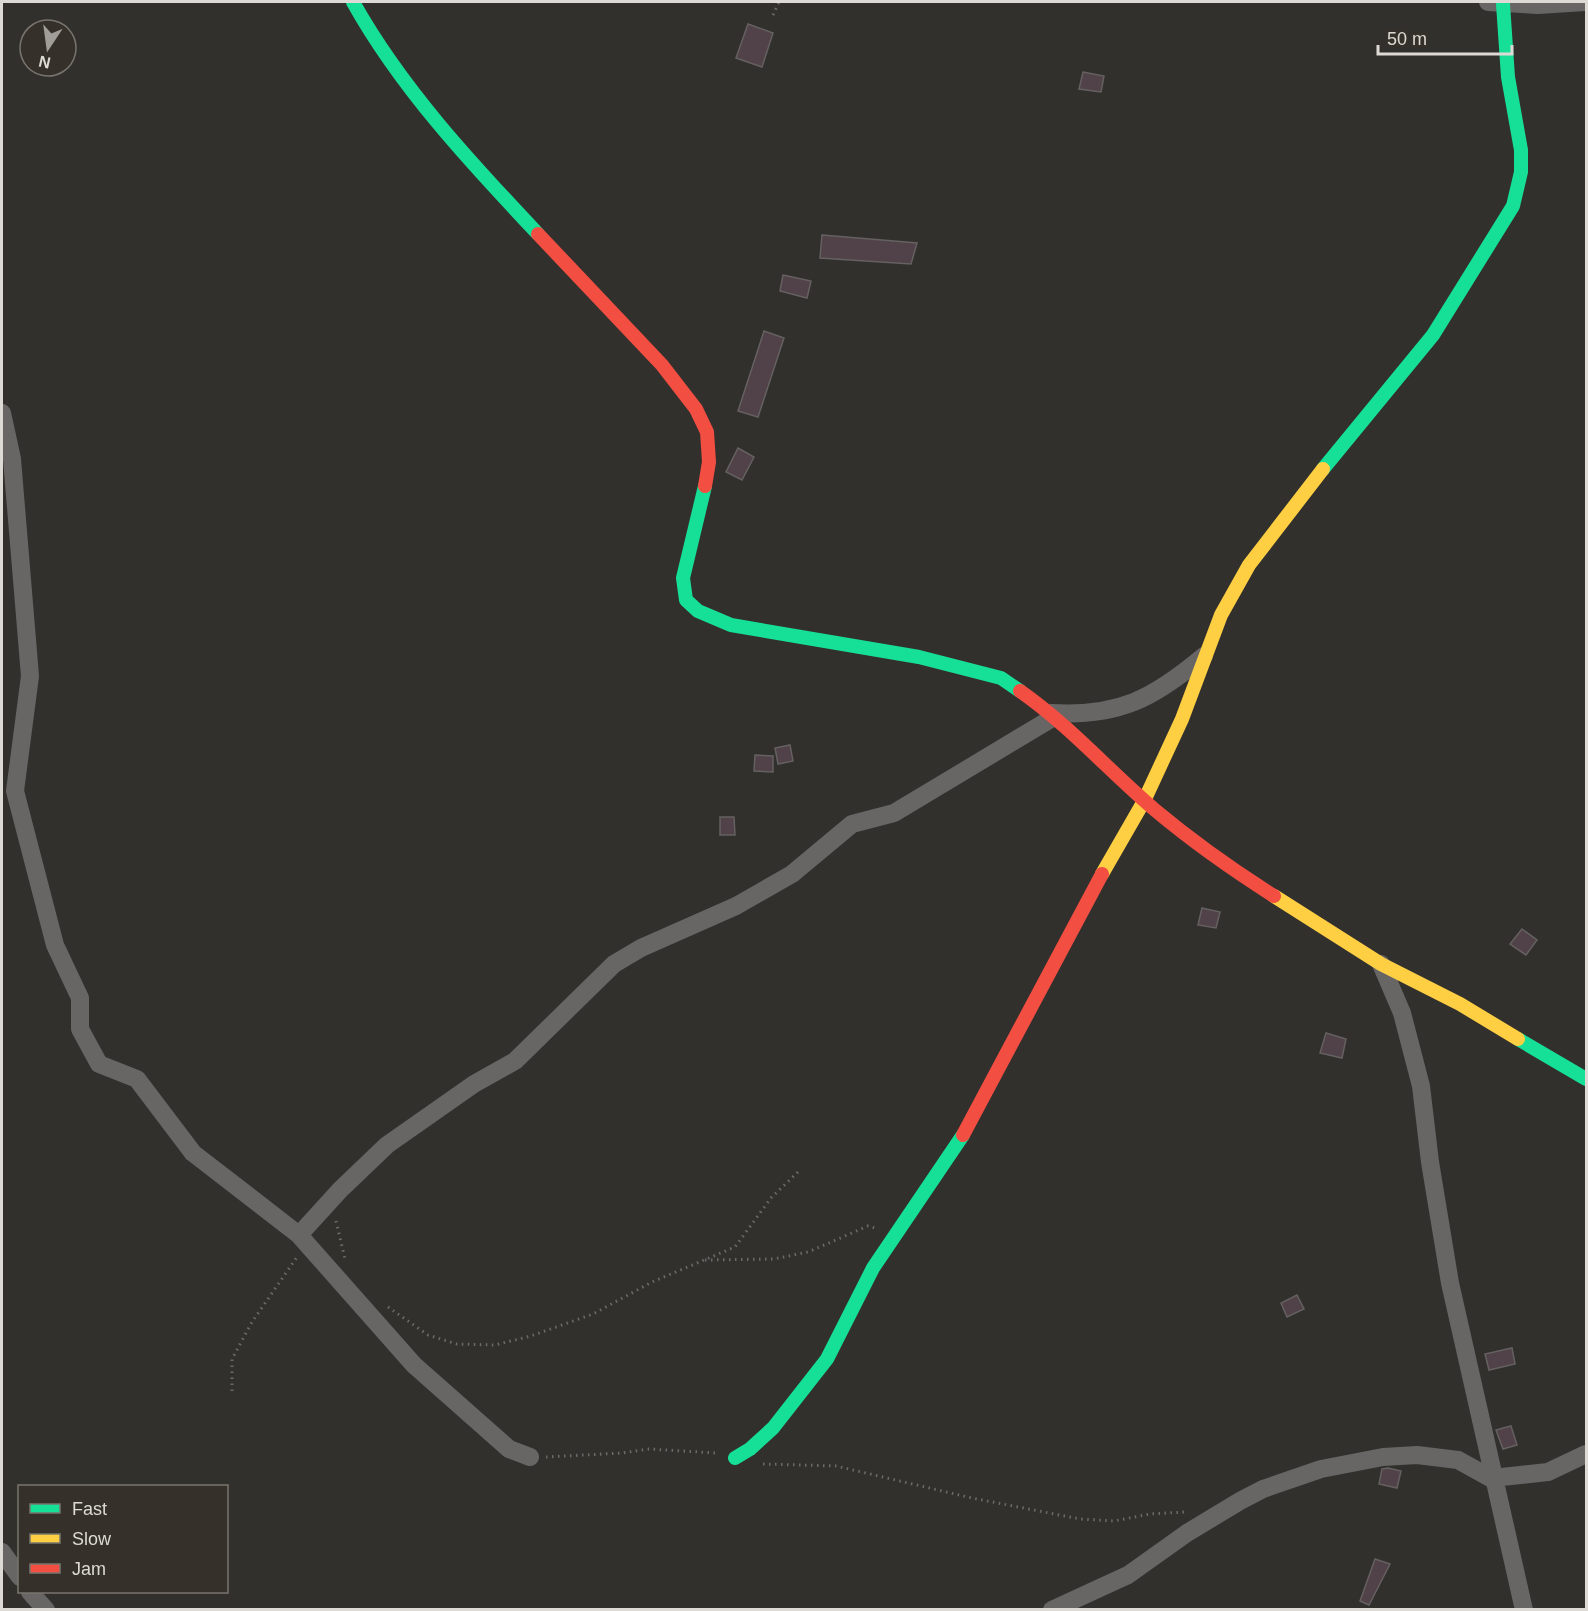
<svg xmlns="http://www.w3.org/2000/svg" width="1588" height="1611" font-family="Arial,sans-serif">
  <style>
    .building { fill: #514148; stroke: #646160; stroke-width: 1.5 }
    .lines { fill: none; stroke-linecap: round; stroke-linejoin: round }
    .path { stroke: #6d6b69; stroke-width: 3; stroke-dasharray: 1.5 4.5; stroke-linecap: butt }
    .street { stroke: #676665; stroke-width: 18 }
    .fast { stroke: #16e098; stroke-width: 14 }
    .slow { stroke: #ffcf43; stroke-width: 14 }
    .jam { stroke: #f24e42; stroke-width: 14 }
  </style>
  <rect width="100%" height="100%" fill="#32302d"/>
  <path class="building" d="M748 24 773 33 762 67 736 58Z
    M1083 72 1104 76 1101 92 1079 89Z
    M822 235 917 243 911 264 820 258Z
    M783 275 811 281 807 298 780 291Z
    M764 331 784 338 758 417 738 411Z
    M738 448 754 457 742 480 726 472Z
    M790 745 793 761 778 764 775 748Z
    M755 755 773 756V772L754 771Z
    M720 817H734L735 835H720Z
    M1202 908 1220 912 1216 928 1198 925Z
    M1522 929 1537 940 1526 955 1510 944Z
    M1326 1033 1346 1039 1342 1058 1320 1053Z
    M1297 1295 1304 1309 1287 1317 1281 1303Z
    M1512 1348 1515 1364 1489 1370 1485 1354Z
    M1511 1426 1517 1445 1503 1449 1496 1430Z
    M1388 1468 1401 1471 1397 1488 1379 1484 1382 1469Z
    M1375 1559 1390 1564 1369 1605 1360 1601Z"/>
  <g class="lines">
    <path class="path" d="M773 15 779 2
      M336 1221 345 1259
      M705 1260 774 1259 808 1252 868 1226 875 1228
      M388 1307 428 1335 457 1344 495 1345 531 1336 593 1314 652 1282 735 1247 771 1198 801 1169
      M232 1391V1359L252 1322 297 1257
      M546 1457 622 1453 649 1449 716 1453
      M763 1464 836 1466 972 1498 1080 1519 1114 1521 1150 1514 1185 1512"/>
    <path class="street" d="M1488 2 1538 5 1585 2
      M2 413 12 459 30 676 15 791 55 945 80 998V1029L99 1064 137 1079 193 1153 299 1235
      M1051 713C1118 717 1153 699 1204 656
      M1381 964 1402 1013 1421 1086 1430 1162 1450 1283 1524 1610
      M530 1457 509 1449 414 1365 299 1235 340 1190 387 1145 474 1084 515 1061 614 964 641 948 736 906 792 874 852 824 894 813 1054 717
      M1496 1481 1502 1477 1548 1472 1586 1454
      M2 1552 20 1577
      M30 1592 46 1610
      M1052 1610 1128 1575 1187 1533 1240 1501 1263 1489 1321 1469 1383 1457 1417 1455 1458 1460 1496 1481"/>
    <path class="fast" d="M353 2C401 88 471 163 538 234
      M1323 469 1433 335 1513 206 1521 172V150L1508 77 1503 4
      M705 486 683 578 686 600 698 611 731 625 919 657 1001 678 1020 691
      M1518 1039 1586 1079
      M735 1458 750 1449 773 1428 827 1359 873 1268 963 1135"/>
    <path class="slow" d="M1102 874 1144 801 1182 719 1221 615 1249 565 1323 469
      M1274 896 1381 964 1460 1004 1518 1039"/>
    <path class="jam" d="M538 234 662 365 696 409 707 432 709 462 705 486
      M1020 691C1070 726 1109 771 1155 810 1192 841 1233 870 1274 896
      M963 1135 1102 874"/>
  </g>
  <rect width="1588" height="1611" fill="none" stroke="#dddad5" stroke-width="6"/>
  <rect x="18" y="1485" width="210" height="108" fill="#35312a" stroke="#78756e" stroke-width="1.5"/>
  <rect x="30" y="1504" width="30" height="9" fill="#16e098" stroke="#78756e" stroke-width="1.5"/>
  <text x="72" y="1515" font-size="18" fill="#dddad5">Fast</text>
  <rect x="30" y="1534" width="30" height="9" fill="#ffcf43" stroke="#78756e" stroke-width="1.5"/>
  <text x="72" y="1545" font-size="18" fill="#dddad5">Slow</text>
  <rect x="30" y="1564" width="30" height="9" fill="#f24e42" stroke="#78756e" stroke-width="1.5"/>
  <text x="72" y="1575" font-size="18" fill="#dddad5">Jam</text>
  <g transform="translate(48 48) rotate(193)"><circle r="28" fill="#35312a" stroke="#78756e" stroke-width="1.5"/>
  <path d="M0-4.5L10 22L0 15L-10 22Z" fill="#a19e9a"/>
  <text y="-9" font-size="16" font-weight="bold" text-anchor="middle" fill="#dddad5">N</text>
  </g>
  <path d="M1378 45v9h134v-9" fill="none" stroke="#dddad5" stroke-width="3"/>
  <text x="1387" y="45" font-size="18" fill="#dddad5" stroke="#35312a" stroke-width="4.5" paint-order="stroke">50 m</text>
</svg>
